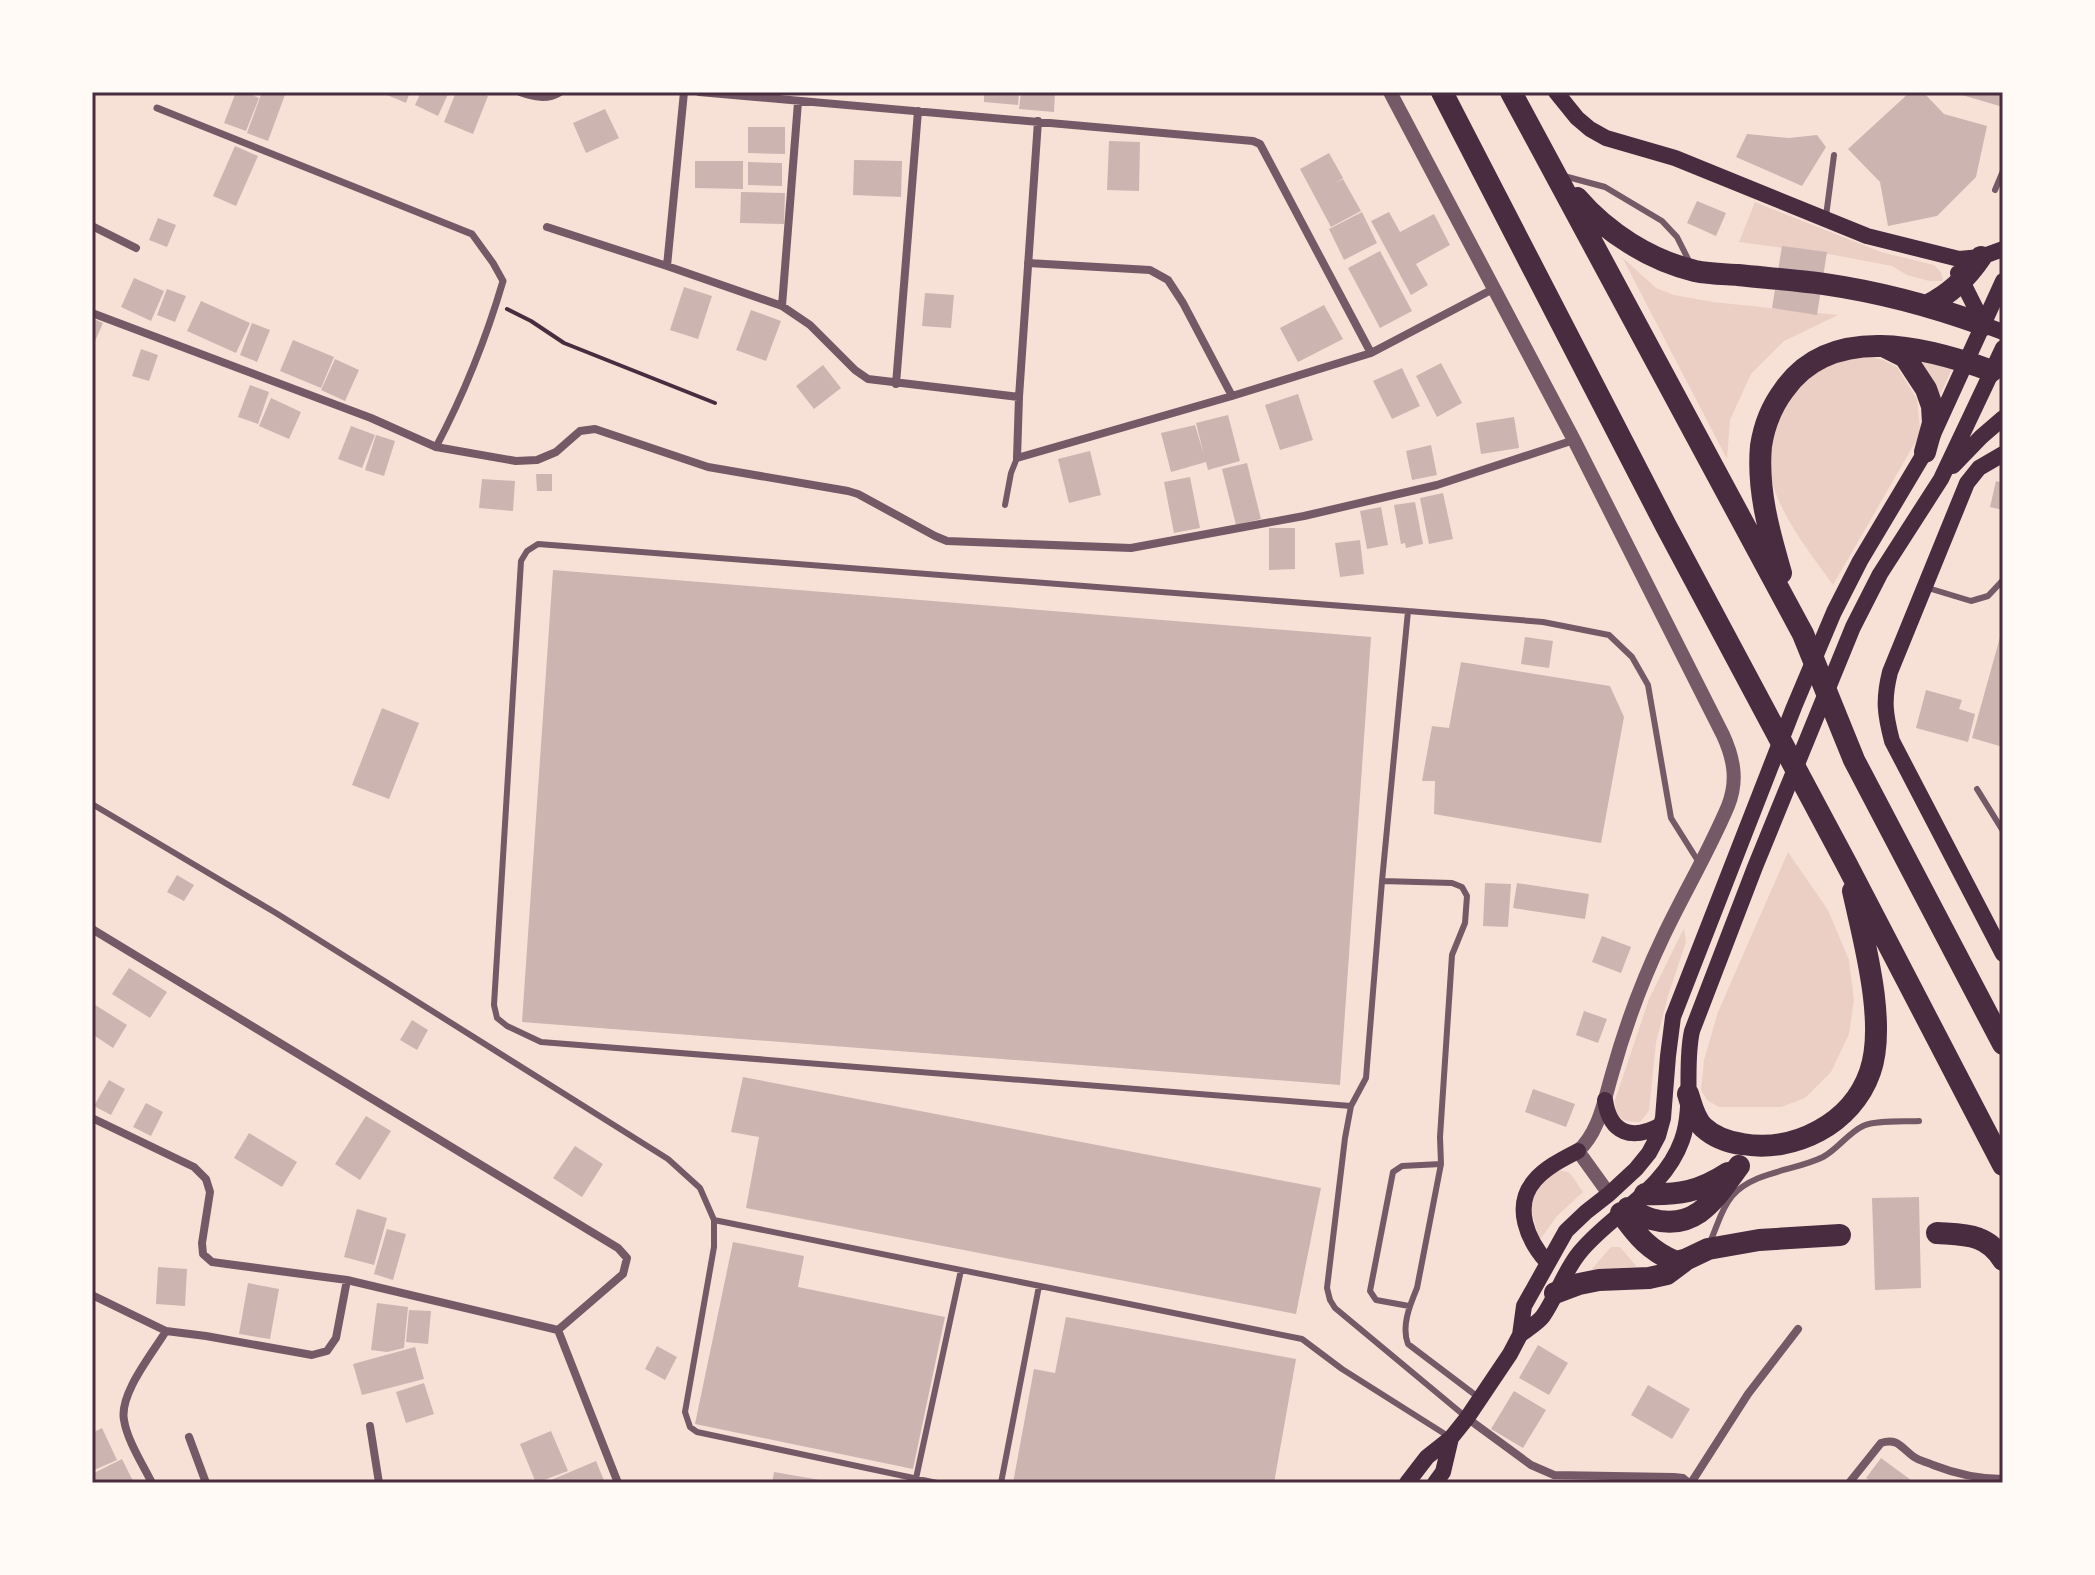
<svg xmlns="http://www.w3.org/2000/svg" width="2095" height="1575" font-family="Signika,sans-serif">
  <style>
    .green { fill: #ebcfc5 }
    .building { fill: #ccb4b1 }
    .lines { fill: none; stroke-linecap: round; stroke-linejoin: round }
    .path { stroke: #4a2c40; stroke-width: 4 }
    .service { stroke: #755966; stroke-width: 6 }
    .pedestrian { stroke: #755966; stroke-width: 7 }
    .minor { stroke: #755966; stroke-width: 8 }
    .tertiary { stroke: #755966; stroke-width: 14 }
    .secondary { stroke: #4a2c40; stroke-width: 16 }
    .motorway { stroke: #4a2c40; stroke-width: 22 }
    .neatline { fill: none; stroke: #4a2c40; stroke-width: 3 }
  </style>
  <rect width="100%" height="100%" fill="#f7e1d7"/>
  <path class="green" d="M1755 202 1881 252 1934 265 1941 272 1943 281H1929L1907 275 1892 266 1834 255 1739 242Z
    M1622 257 1656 288 1674 295 1713 302 1838 315 1784 341 1751 374 1730 420 1727 459Z
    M1863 356 1881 359 1897 367 1917 399 1920 429 1916 441 1833 585C1808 550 1774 509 1769 466 1766 448 1773 428 1780 412 1796 374 1825 364 1863 356Z
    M1919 359 1952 369 1939 397Z
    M1788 852 1828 910 1849 960 1854 1000 1849 1034 1831 1072 1805 1098 1781 1107H1719L1707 1100 1701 1090 1704 1060 1718 1012Z
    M1684 928 1686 942 1668 996 1656 1043 1649 1111 1640 1122C1622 1122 1615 1119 1615 1100L1649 999Z
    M1560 1170 1570 1173 1583 1192 1557 1216 1539 1241 1531 1207 1538 1184Z
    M1611 1247H1620L1637 1267 1591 1270Z"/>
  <path class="building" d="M236 92H245L259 98 246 131 224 123Z
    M262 92H286L268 141 247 133Z
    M380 92H410L406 103Z
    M421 92H449L438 116 415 105Z
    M456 92H478L488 96 473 134 444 122Z
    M984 92H1019L1018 105 984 102Z
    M1021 92H1055L1054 112 1019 109Z
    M1910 92H1923L1944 114 1987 126 1976 177 1937 216 1888 226 1880 182 1848 149Z
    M1955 92H2003V107L1955 93Z
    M605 109 619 138 586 153 573 123Z
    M748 127H785V154L748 153Z
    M1747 134 1789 138 1817 135 1826 147 1802 186 1736 157Z
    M1109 141 1140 142 1139 191 1107 190Z
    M235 146 258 156 236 206 213 196Z
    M1329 153 1343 178 1336 183 1343 179 1361 211 1331 227 1300 169Z
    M854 160 902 161 901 197 853 195Z
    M695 161H743V189L695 188Z
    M748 162 782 163V186L748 185Z
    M741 192 785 193 784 224 740 223Z
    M1697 201 1726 213 1716 236 1687 223Z
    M1362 212 1377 243 1344 260 1329 229Z
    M1389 212 1400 232 1434 214 1450 245 1416 264 1428 285 1411 295 1371 221Z
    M158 218 176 225 167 247 149 240Z
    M1782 246 1827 252 1817 315 1772 308Z
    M1380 251 1412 311 1380 328 1348 268Z
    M134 278 164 291 151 321 121 307Z
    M684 287 712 296 698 339 670 330Z
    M167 289 186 296 175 322 157 315Z
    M925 293 954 295 951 328 922 326Z
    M201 301 250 323 236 353 187 331Z
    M1324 305 1343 339 1298 362 1280 328Z
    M751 310 781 321 766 361 736 350Z
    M92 318 103 323 92 348Z
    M252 323 270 330 257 362 240 355Z
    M293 340 334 357 321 388 280 371Z
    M141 349 158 355 149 381 132 376Z
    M335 359 359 370 345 401 321 390Z
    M1441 363 1462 403 1437 417 1416 376Z
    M823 365 841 388 814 409 796 386Z
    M1402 368 1420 406 1392 419 1373 381Z
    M250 385 269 392 258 424 238 417Z
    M1298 394 1313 440 1280 450 1265 405Z
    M271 398 301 412 289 439 259 426Z
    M1228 415 1240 461 1208 470 1206 462 1171 472 1161 433 1195 425 1204 455 1196 423Z
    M1514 417 1519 448 1481 454 1476 423Z
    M351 426 375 435 362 468 338 459Z
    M376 435 395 441 384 476 365 470Z
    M1431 445 1437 475 1412 480 1406 451Z
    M1090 451 1101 495 1069 503 1058 459Z
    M1247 463 1261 519 1236 525 1222 469Z
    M536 474H552V491H537Z
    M1190 477 1200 528 1174 533 1164 482Z
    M482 479 515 481 513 511 479 508Z
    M1996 481 2003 483V510L1990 507Z
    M1443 493 1453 539 1429 544 1420 498Z
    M1415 502 1423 544 1406 548 1405 543 1401 544 1394 505Z
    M1381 507 1388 545 1367 549 1360 511Z
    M1269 528H1295V569L1269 570Z
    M1360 540 1364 574 1340 577 1335 543Z
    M553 570 1371 637 1340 1085 522 1022Z
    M2002 630H2003V747L1972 738Z
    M1525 637 1553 641 1549 668 1521 664Z
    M1461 662 1610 686 1624 717 1601 843 1434 814 1435 781H1422L1432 726 1449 728Z
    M1926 690 1962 700 1959 709 1975 714 1968 742 1916 728Z
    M382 708 419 723 389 799 352 785Z
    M177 875 194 885 184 901 167 892Z
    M1485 883 1511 884 1508 927 1483 926Z
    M1517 883 1589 894 1585 919 1513 908Z
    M1602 936 1631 947 1621 973 1592 962Z
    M129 968 167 992 150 1018 112 994Z
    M92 1003 127 1025 113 1048 92 1034Z
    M1584 1011 1607 1019 1598 1043 1576 1035Z
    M412 1020 428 1030 417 1050 400 1040Z
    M743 1077 1321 1188 1296 1314 746 1208 759 1137 731 1132Z
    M109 1080 125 1089 111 1115 94 1106Z
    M1533 1089 1575 1104 1566 1127 1525 1112Z
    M146 1103 163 1112 151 1136 133 1127Z
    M366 1116 391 1131 360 1180 335 1164Z
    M249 1133 297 1162 282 1187 234 1158Z
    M575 1146 603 1164 582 1197 553 1178Z
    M1919 1197 1921 1288 1875 1290 1872 1198Z
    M357 1209 387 1218 374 1265 344 1257Z
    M387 1229 406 1234 393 1280 374 1274Z
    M733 1242 804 1256 798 1287 945 1317 913 1469 695 1424Z
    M158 1267 187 1269 185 1306 156 1304Z
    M248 1283 279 1289 270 1339 239 1334Z
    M377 1303 408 1307 404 1348 387 1352 371 1350Z
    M409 1310 431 1311 428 1344 406 1342Z
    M1066 1317 1296 1359 1274 1483H1013L1034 1369 1055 1373Z
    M1538 1345 1568 1363 1549 1395 1519 1378Z
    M657 1346 677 1357 665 1380 645 1369Z
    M415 1347 424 1379 362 1395 353 1364Z
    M424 1383 434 1414 406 1423 396 1392Z
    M1648 1385 1690 1409 1672 1439 1631 1415Z
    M1514 1391 1546 1410 1523 1448 1491 1429Z
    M102 1428 117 1460 92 1471V1433Z
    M551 1431 568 1471 536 1483 520 1444Z
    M1881 1458 1915 1483H1873L1866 1478Z
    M122 1459 133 1481 94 1483 92 1474Z
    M596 1461 605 1483H544Z
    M774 1472 826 1481V1483H772Z"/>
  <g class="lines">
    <path class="path" d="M507 309 531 321 564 343 715 403"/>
    <path class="service" d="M1564 176 1605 187 1662 221 1677 237 1690 263
      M1995 190 2003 171
      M1826 216 1834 155
      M1005 505 1011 473 1017 458
      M1928 588 1971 601 1988 596 2003 580
      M1408 611 1382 881 1366 1078 1351 1106 1345 1138 1327 1288 1330 1300 1335 1308 1466 1417
      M1977 789 2003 831
      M92 804 276 913 668 1159 700 1188 714 1220V1247L685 1412 690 1427 697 1432 937 1483
      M1382 881 1452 883 1462 887 1467 896 1465 923 1452 955 1440 1137 1441 1164 1417 1288C1410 1305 1401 1326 1408 1344L1478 1397
      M1351 1106 541 1042 507 1026 497 1018 494 1005 521 561 527 551 538 544 1408 611 1543 622 1609 635 1632 657 1648 685 1671 818 1698 861
      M714 1220 1302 1339 1342 1369 1448 1436
      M1710 1242C1717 1227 1721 1209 1732 1196 1754 1171 1795 1171 1823 1157 1838 1149 1848 1133 1863 1126 1876 1120 1905 1122 1919 1121
      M1409 1306 1376 1300 1370 1291 1393 1172 1402 1166 1441 1164
      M915 1483 961 1270
      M1001 1483 1039 1286"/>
    <path class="pedestrian" d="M157 108 472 234 493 263 503 281C486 339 464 394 436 447"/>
    <path class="minor" d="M520 92C534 97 547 100 560 92
      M699 92 1253 141 1260 144 1371 353
      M1038 121 1019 397 1017 458 1232 396 1371 353 1495 288
      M92 226 136 248
      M547 227 667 266 782 306 810 325 855 370 868 379 1019 397
      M1028 263 1150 270 1168 280 1183 303 1232 396
      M667 266 684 92
      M782 306 798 102
      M92 313 371 418 436 447 516 461 537 460 556 452 580 431 595 429 708 467 848 491 858 494 935 536 947 541 1131 548 1304 516 1437 485 1574 440
      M896 384 918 111
      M92 929 618 1248 627 1258 623 1274 558 1330 347 1280 212 1262 203 1254 202 1243 210 1192 206 1179 194 1167 92 1118
      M92 1295 166 1331 206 1336 312 1355 327 1351 336 1338 347 1280
      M558 1330 618 1483
      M1467 1418 1531 1465 1554 1475 1674 1477 1683 1478 1689 1483
      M370 1426 379 1483
      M189 1437 206 1483
      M152 1483C143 1465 127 1440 124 1420 119 1394 152 1354 166 1331
      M1691 1483 1748 1394 1798 1329
      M1849 1483 1881 1443C1898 1437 1902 1449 1914 1457 1920 1461 1927 1462 1933 1465 1956 1474 1978 1479 2003 1479"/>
    <path class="tertiary" d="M1390 92 1574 440 1723 735C1734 759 1738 781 1728 806 1709 851 1684 893 1663 937 1642 981 1625 1027 1612 1074 1604 1101 1599 1132 1578 1151L1609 1194"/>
    <path class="secondary" d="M1556 92 1577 118 1590 129 1606 138 1675 158 1867 236 1959 259 1981 257 2003 249
      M1958 273 1984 325
      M1984 325 2003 332
      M2003 454 1979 468 1967 483 1890 672C1883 700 1885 714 1892 741L2003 954
      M1953 466 1981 437 2003 418
      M1605 1100C1610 1134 1632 1141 1661 1125
      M1547 1262C1528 1241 1512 1206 1535 1180 1546 1167 1563 1159 1578 1151
      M1520 1335C1527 1329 1538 1323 1543 1316 1557 1296 1564 1271 1580 1252 1612 1213 1664 1191 1682 1140 1694 1106 1684 1067 1692 1031L1755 867 1853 627 1880 574 1941 479 2003 348
      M1407 1483 1427 1457 1451 1438 1467 1418 1510 1354 1520 1335 1524 1306 1566 1231 1586 1212 1609 1194 1636 1169 1649 1153 1658 1136 1663 1118 1668 1056 1673 1017 1794 707 1834 612 1860 561 1925 452 2003 281
      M1435 1483 1443 1472 1451 1438"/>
    <path class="motorway" d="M1442 92 1666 526 1846 863 2003 1165
      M1511 92 1803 634 1854 760 2003 1044
      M1577 198C1607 233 1650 260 1695 271 1709 274 1724 274 1738 275 1767 278 1795 280 1824 284 1879 292 1932 306 1984 325
      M1928 305C1950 294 1967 278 1981 257
      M1887 348 1905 357 1926 389 1932 406 1933 423 1925 452
      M1781 573C1769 532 1757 489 1761 446 1764 426 1772 406 1784 390 1831 322 1927 347 1992 371
      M1688 1094C1692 1106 1694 1118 1703 1127 1714 1137 1727 1142 1742 1144 1794 1153 1852 1124 1870 1072 1887 1024 1864 941 1853 891
      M1645 1194C1679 1195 1699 1192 1728 1173
      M1628 1208C1636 1212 1643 1217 1651 1219 1697 1232 1716 1197 1739 1166
      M1621 1213C1637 1236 1650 1251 1676 1262L1687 1259
      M1937 1233C1964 1235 1987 1233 2003 1260
      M1555 1293 1579 1284 1599 1280 1649 1278 1667 1274 1687 1259 1708 1249 1759 1240 1840 1235"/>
  </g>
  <rect width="2095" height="1575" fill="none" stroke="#fffaf5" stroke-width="188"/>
  <rect x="94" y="94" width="1907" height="1387" class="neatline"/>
</svg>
